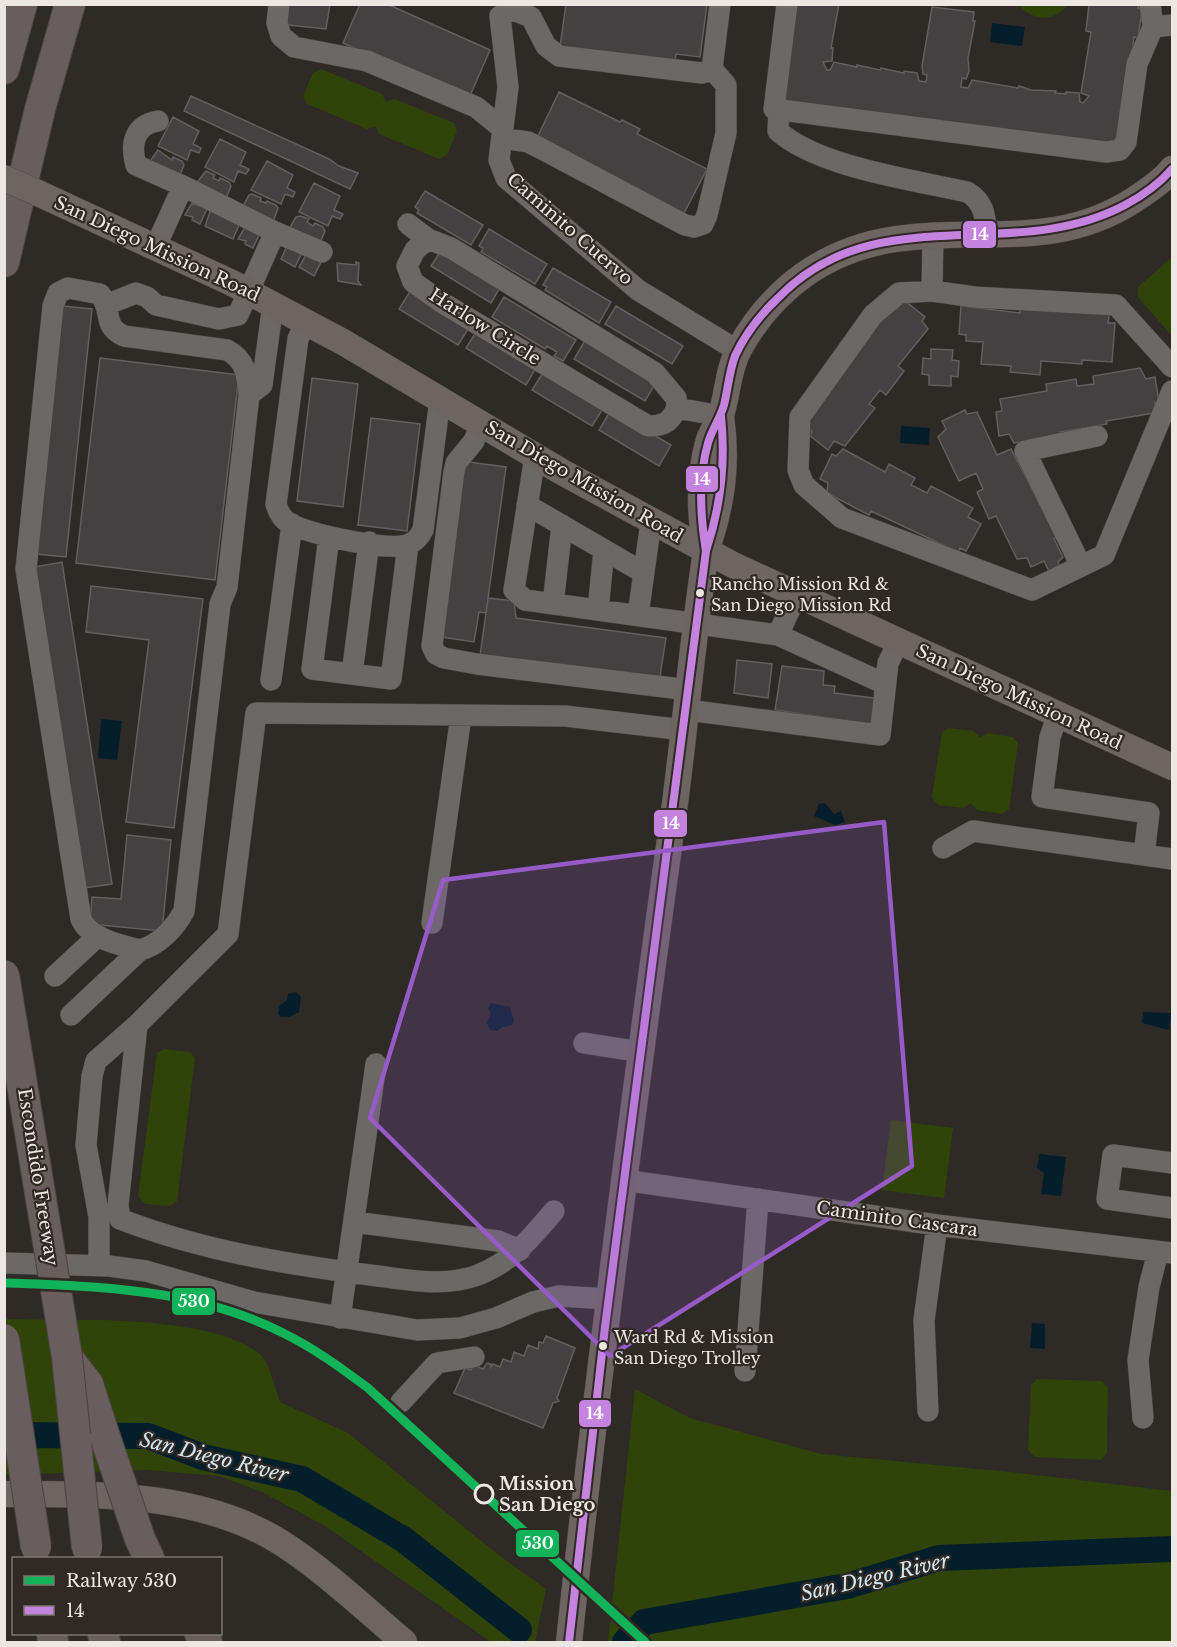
<svg xmlns="http://www.w3.org/2000/svg" width="1177" height="1647" font-family="'Libre Baskerville',serif">
  <style>
    .green { fill: #304409 }
    .water { fill: #041f2b }
    .lines { fill: none; stroke-linecap: round; stroke-linejoin: round }
    .river { stroke: #041f2b; stroke-width: 26 }
    .building { fill: #434141; stroke: #615f5f; stroke-width: 1.5 }
    .minor-casing { stroke: #494542; stroke-width: 22 }
    .major-casing { stroke: #494542; stroke-width: 27 }
    .highway-casing { stroke: #494542; stroke-width: 32 }
    .minor { stroke: #6b6866; stroke-width: 21 }
    .major { stroke: #6e6462; stroke-width: 26 }
    .highway { stroke: #6a5d5d; stroke-width: 30 }
    .major-bridge-casing { stroke: #494542; stroke-width: 27; stroke-linecap: butt }
    .highway-bridge-casing { stroke: #494542; stroke-width: 32; stroke-linecap: butt }
    .major-bridge { stroke: #6e6462; stroke-width: 26 }
    .highway-bridge { stroke: #6a5d5d; stroke-width: 30 }
    .bus-1-casing { stroke: #312923; stroke-width: 12 }
    .bus-1 { stroke: #c483df; stroke-width: 8 }
    .rail-1-casing { stroke: #312923; stroke-width: 14 }
    .rail-1 { stroke: #10b25a; stroke-width: 9 }
    .marked { fill: #975bc8; fill-opacity: 0.2; stroke: #975bc8; stroke-width: 4.5; stroke-linejoin: round }
    .bus-dot { fill: #ece7e2; stroke: #312923; stroke-width: 2 }
    .stop-dot { fill: #312923; stroke: #ece7e2; stroke-width: 3 }
    .labels { text-anchor: middle; dominant-baseline: central; stroke-width: 4.5; stroke-linejoin: round; paint-order: stroke }
    .bus-label { font-size: 16px; fill: #ece7e2; stroke: #312923; text-anchor: start }
    .street-label { font-size: 18px; fill: #ece7e2; stroke: #312923 }
    .stop-label { font-size: 18px; font-weight: bold; fill: #ece7e2; stroke: #312923; text-anchor: start }
    .water-label { font-size: 20px; font-style: italic; fill: #d1e7f3; stroke: #312923 }
    .line-badge { stroke: #312923; stroke-width: 2 }
    .badge-label { font-size: 16px; text-anchor: middle; font-weight: bold; fill: #fff }
  </style>
  <rect width="100%" height="100%" fill="#2e2a26"/>
  <path class="green" d="M1019 5H1067C1054 23 1033 21 1019 5Z
    M321 69 382 94 386 102 394 99 454 123 457 131 447 155 439 159 379 134 376 126 367 129 307 104 303 96 313 73Z
    M1172 257V336L1138 297V287Z
    M949 728 974 731 980 738 987 733 1013 737 1018 743 1009 809 1002 814 977 810 971 803 963 808 938 805 932 797 942 732Z
    M164 1049 190 1052 195 1058 177 1201 170 1206 145 1204 138 1196 157 1053Z
    M891 1120 953 1128 944 1198 882 1190Z
    M4 1319C70 1321 212 1313 261 1355 269 1362 276 1391 280 1402L348 1433 496 1553 546 1589 535 1642H491L325 1526 262 1492 219 1476 148 1470 5 1475Z
    M1037 1379 1102 1381 1108 1388 1107 1453 1101 1460 1035 1457 1028 1450 1031 1385Z
    M635 1389 690 1418 821 1454 1010 1472 1172 1491V1642H608Z"/>
  <path class="water" d="M992 23 1025 27 1022 46 990 42Z
    M901 426 930 428 929 445 900 443Z
    M101 719 122 721 117 760 98 758Z
    M825 803 834 814 841 811 845 822 835 825 814 816 819 804Z
    M296 992 301 997 299 1012 289 1017H281L278 1014 279 1006 287 1000 288 994Z
    M491 1003 510 1007 514 1021 512 1025 502 1027 497 1031 490 1030 487 1023 491 1014 488 1008Z
    M1143 1012 1171 1013 1169 1030 1142 1023Z
    M1039 1154 1066 1157 1061 1196 1041 1194 1044 1173 1037 1168Z
    M1032 1323 1045 1324V1349L1030 1348Z"/>
  <g class="lines">
    <path class="river" d="M4 1435 148 1436 203 1457 302 1479 403 1539 519 1630
      M625 1642 644 1622 847 1586 939 1558 1172 1549"/>
  </g>
  <path class="building" d="M282 4H330L326 29 279 24Z
    M360 4H387L490 50 469 98 343 43Z
    M566 4H707L700 57 676 54 675 62 560 47Z
    M791 4H839L831 48H833L832 61 823 62 827 70H830L834 62 857 67V65L880 70 881 68 904 73V71L917 73 919 81 926 82 927 75 923 74 922 66 932 7 974 12 973 21H975L968 58 969 71 966 79 962 78 961 87 968 88 972 80 1018 88 1019 86 1031 90 1056 91 1055 93 1066 94V92L1079 93 1080 102 1083 103 1089 96 1081 93 1091 32 1086 31 1089 4H1139L1138 8 1142 9 1138 38 1134 37 1120 144 781 101Z
    M559 92 620 122 622 120 640 129 637 134 707 169 683 215 537 138Z
    M191 96 329 159 339 166 358 173 350 189 184 111Z
    M173 117 199 131 193 144 201 148 199 153 191 150 187 160 158 146Z
    M220 139 246 152 240 165 249 169 246 174 238 171 234 182 205 167Z
    M158 150 172 160 173 157 182 161 184 165 179 178 148 164Z
    M267 161 293 175 287 188 295 192 293 197 285 194 281 204 251 190Z
    M206 171 215 175 213 178 219 181 220 178 229 182 231 186 226 199 195 185Z
    M314 183 340 196 334 210 343 214 340 219 332 216 328 226 299 212Z
    M425 191 483 225 471 245 417 213 419 210 415 207Z
    M252 194 261 198 260 201 266 203 267 201 276 205 278 208 273 222 242 208 249 195Z
    M192 203 207 209 200 224 192 220 193 217 185 215Z
    M211 209 239 225 233 239 205 226Z
    M300 216 309 219 307 222 313 226 315 223 323 227 325 231 320 243 289 229 296 217Z
    M245 227 260 233 253 248 245 244 246 241 238 239Z
    M489 229 547 264 535 284 481 252 483 248 479 246Z
    M287 246 302 253 295 267 281 259Z
    M442 249 502 284 491 303 431 266Z
    M306 255 321 262 314 276 299 267Z
    M356 262 359 263 358 281 361 285 338 281 337 263 356 265Z
    M553 268 611 302 599 323 545 290 547 287 543 285Z
    M411 290 470 326 458 345 399 309Z
    M504 297 576 340 563 361 554 356 557 352 547 346 545 349 492 317Z
    M904 300 925 317 922 321 928 329 898 366 904 371 886 395 880 390 869 404 875 408 845 446 834 441 828 450 809 435 812 432 805 422 888 305 897 309Z
    M63 306 92 309 66 557 36 554Z
    M616 306 683 346 672 364 605 324Z
    M961 306 1020 313V309L1110 308 1108 323H1115L1112 362 1082 360V364L1041 361 1040 375 1010 372 1011 366 981 364 983 342 966 341V335L959 334Z
    M478 329 537 366 526 385 466 348Z
    M587 337 658 379 645 401 574 359Z
    M931 349 953 350 952 360 959 361 958 377 951 376V386L929 385V375L922 374 923 358 931 359Z
    M100 358 239 375 215 580 76 563Z
    M1140 368 1146 379 1155 377 1159 402H1155L1154 413 1106 421 1107 424 1060 432 1061 435 1014 443 1009 434 999 436 996 412 1002 411 1000 399 1047 391 1046 384 1076 379 1077 386 1094 384 1093 376Z
    M544 371 604 407 592 426 532 390Z
    M312 378 358 384 343 507 297 501Z
    M611 410 671 445 659 466 599 430Z
    M965 410 967 414 977 412 997 455 1011 449 1057 537 1054 539 1063 557 1058 562 1060 566 1049 571 1044 561 1031 567 1027 558 1017 559 996 516 989 519 977 492 983 489 976 473 959 481 938 437 946 429 942 421Z
    M371 418 420 424 407 531 358 525Z
    M843 449 885 472 889 464 915 478 911 485 927 493 931 486 973 508 968 517 981 524 966 551 960 548 958 552 871 511 869 515 827 493 828 483 820 479 832 454 836 456Z
    M461 461 506 467 486 613 479 612 474 642 442 637Z
    M62 562 112 884 84 888 34 567Z
    M91 586 203 599 174 828 126 822 149 640 86 632Z
    M488 598 514 601 516 618 666 638 659 682 480 656Z
    M737 660 772 664 768 698 734 693Z
    M782 666 824 671 823 685 835 686 834 693 882 699 879 725 775 710Z
    M127 835 171 840 162 931 90 924 92 897 121 899Z
    M546 1336 575 1348 557 1398 559 1401 553 1403 543 1428 454 1393 465 1368 471 1370 473 1365 483 1369 487 1363 491 1364V1367L493 1364 500 1367 503 1359 511 1362 514 1352 524 1356 528 1345 538 1349 539 1342 543 1343Z"/>
  <g class="lines">
    <defs>
      <path id="minor" d="M279 4 277 23 281 36 294 47 367 61 476 107 503 129
        M720 4 712 69 702 73 559 56 546 46 531 17 513 10 500 16 508 87 499 160 506 178 638 290 738 351
        M787 4 774 109 1106 152 1120 150 1126 142 1137 64 1153 27 1150 4
        M1153 27 1172 25
        M779 110 778 131C818 167 914 180 967 192 985 202 985 217 987 236
        M502 138 528 142 542 149 685 225 694 227 703 224 707 215 726 133V85L712 69
        M408 224 428 239
        M275 232 322 252
        M156 246 183 186 136 165C130 144 134 125 158 121
        M68 288 100 294C114 312 101 325 124 336L227 350C246 360 247 375 249 395L227 587 220 604 184 911C175 928 159 945 140 950 120 945 90 939 81 919L26 569 53 306 58 293Z
        M932 291 933 237
        M108 304 136 293 147 297 156 305 219 319 238 315 275 232 183 186
        M305 322 298 339 276 504C278 511 282 519 289 523 309 534 385 551 407 545 415 542 419 538 423 530L440 400
        M1172 367 1116 305 974 297 932 291 899 293 873 315 800 417 798 470 804 485 842 518 1032 590 1104 555 1172 391
        M249 395 262 385 273 304
        M677 408C670 423 663 426 648 426L441 302 413 282 407 266 415 250 428 239 451 248 655 373 676 398 677 408 721 416
        M481 424 474 441 456 463 454 472 432 646 436 654 444 658 477 664 689 690
        M535 456 514 590 525 600 778 635
        M527 505 644 573
        M329 537 312 669 391 679 408 545
        M1081 566 1025 451 1097 436
        M797 594 778 635 885 684
        M553 604 562 525
        M598 610 604 550
        M638 615 651 522
        M352 674 369 542
        M271 680 292 524
        M687 710 880 735 888 663 899 641
        M943 848 973 831 1144 855 1149 813 1042 797 1050 737 1058 714
        M1144 855 1172 859
        M432 923 461 716
        M55 976 98 936
        M71 1015 140 950
        M584 1043 641 1052
        M1172 1163 1113 1155 1107 1199 1172 1208
        M623 1180 937 1225 1172 1253
        M554 1211C531 1238 513 1261 478 1275 443 1288 406 1279 370 1275 284 1264 200 1250 120 1219L118 1205 137 1025 228 934 256 713 565 716 684 730
        M354 1222 498 1241 520 1250
        M4 1263 109 1266 146 1271 254 1302 417 1330 460 1328 496 1318 533 1302 559 1296 608 1299
        M99 1266V1217L86 1145 92 1076 96 1061 137 1025
        M340 1318 376 1064
        M745 1371 758 1199
        M401 1402 437 1363 474 1357
        M928 1411 924 1320 937 1225
        M1143 1418 1138 1360 1149 1287 1158 1252"/>
      <path id="major" d="M38 193 232 283 343 342 562 472 733 565 1172 767
        M721 416C728 464 722 505 706 551 700 515 698 480 708 443 710 433 718 425 721 415 728 393 728 369 739 349 773 288 826 249 896 239 982 226 1054 251 1134 200 1147 191 1162 182 1172 169
        M4 1494C95 1494 200 1492 280 1542 323 1569 365 1609 404 1642
        M569 1642C599 1362 636 1083 675 803 686 719 693 635 706 551"/>
      <path id="highway" d="M4 69 22 4
        M4 262 40 109 70 4
        M67 1357 88 1384 105 1437
        M140 1539 149 1558
        M52 1634 53 1642
        M103 1634 105 1642
        M200 1634 207 1642"/>
    </defs>
    <use href="#minor" class="minor-casing"/>
    <use href="#major" class="major-casing"/>
    <use href="#highway" class="highway-casing"/>
    <use href="#minor" class="minor"/>
    <use href="#major" class="major"/>
    <use href="#highway" class="highway"/>
    <defs>
      <path id="major-bridge" d="M4 178 38 193"/>
      <path id="highway-bridge" d="M4 975 67 1357 87 1548
        M4 1339 36 1547
        M105 1437 140 1539"/>
    </defs>
    <use href="#major-bridge" class="major-bridge-casing"/>
    <use href="#highway-bridge" class="highway-bridge-casing"/>
    <use href="#major-bridge" class="major-bridge"/>
    <use href="#highway-bridge" class="highway-bridge"/>
    <defs>
      <path id="bus-1" d="M721 416C726 463 721 506 706 551 700 515 698 478 708 443 712 429 720 419 724 405 728 389 729 372 735 356 745 334 761 314 778 298 878 195 1010 266 1125 205 1142 196 1159 184 1172 169
        M569 1642 605 1327 706 551"/>
    </defs>
    <use href="#bus-1" class="bus-1-casing"/>
    <use href="#bus-1" class="bus-1"/>
    <defs>
      <path id="rail-1" d="M4 1283C99 1286 198 1289 283 1333 314 1348 341 1368 368 1388L645 1642"/>
    </defs>
    <use href="#rail-1" class="rail-1-casing"/>
    <use href="#rail-1" class="rail-1"/>
  </g>
  <path class="marked" d="M884 822 912 1166 610 1356 370 1118 443 880Z"/>
  <g class="bus-dot">
    <circle cx="700" cy="593" r="5"/>
    <circle cx="603" cy="1346" r="5"/>
  </g>
  <circle class="stop-dot" cx="484" cy="1494" r="9"/>
  <g class="labels">
    <g class="bus-label">
      <text x="711" y="584">Rancho Mission Rd &amp;<tspan x="711" dy="21">San Diego Mission Rd</tspan></text>
      <text x="614" y="1337">Ward Rd &amp; Mission<tspan x="614" dy="21">San Diego Trolley</tspan></text>
    </g>
    <g class="street-label">
      <text transform="translate(570 229) rotate(41)">Caminito Cuervo</text>
      <text transform="translate(157 249) rotate(25)">San Diego Mission Road</text>
      <text transform="translate(485 327) rotate(32)">Harlow Circle</text>
      <text transform="translate(584 482) rotate(30)">San Diego Mission Road</text>
      <text transform="translate(1019 697) rotate(25)">San Diego Mission Road</text>
      <text transform="translate(38 1177) rotate(81)">Escondido Freeway</text>
      <text transform="translate(897 1219) rotate(8)">Caminito Cascara</text>
    </g>
    <g class="stop-label">
      <text x="499" y="1484">Mission<tspan x="499" dy="21">San Diego</tspan></text>
    </g>
    <g class="water-label">
      <text transform="translate(214 1457) rotate(14)">San Diego River</text>
      <text transform="translate(875 1577) rotate(-13)">San Diego River</text>
    </g>
  </g>
  <g class="line-badge">
    <rect x="962" y="220" width="35" height="29" rx="6" fill="#c483df"/>
    <rect x="685" y="465" width="34" height="28" rx="6" fill="#c483df"/>
    <rect x="653" y="809" width="35" height="29" rx="6" fill="#c483df"/>
    <rect x="171" y="1287" width="45" height="29" rx="6" fill="#10b25a"/>
    <rect x="578" y="1399" width="34" height="29" rx="6" fill="#c483df"/>
    <rect x="515" y="1529" width="45" height="29" rx="6" fill="#10b25a"/>
  </g>
  <g class="badge-label">
    <text x="980" y="240">14</text>
    <text x="702" y="485">14</text>
    <text x="671" y="829">14</text>
    <text x="194" y="1307">530</text>
    <text x="595" y="1419">14</text>
    <text x="538" y="1549">530</text>
  </g>
  <rect width="1177" height="1647" fill="none" stroke="#ece7e2" stroke-width="12"/>
  <rect x="12" y="1557" width="210" height="78" fill="#312923" stroke="#7c756f" stroke-width="1.5"/>
  <rect x="24" y="1576" width="30" height="9" fill="#10b25a" stroke="#7c756f" stroke-width="1.5"/>
  <text x="66" y="1587" font-size="18" fill="#ece7e2">Railway 530</text>
  <rect x="24" y="1606" width="30" height="9" fill="#c483df" stroke="#7c756f" stroke-width="1.5"/>
  <text x="66" y="1617" font-size="18" fill="#ece7e2">14</text>
</svg>
